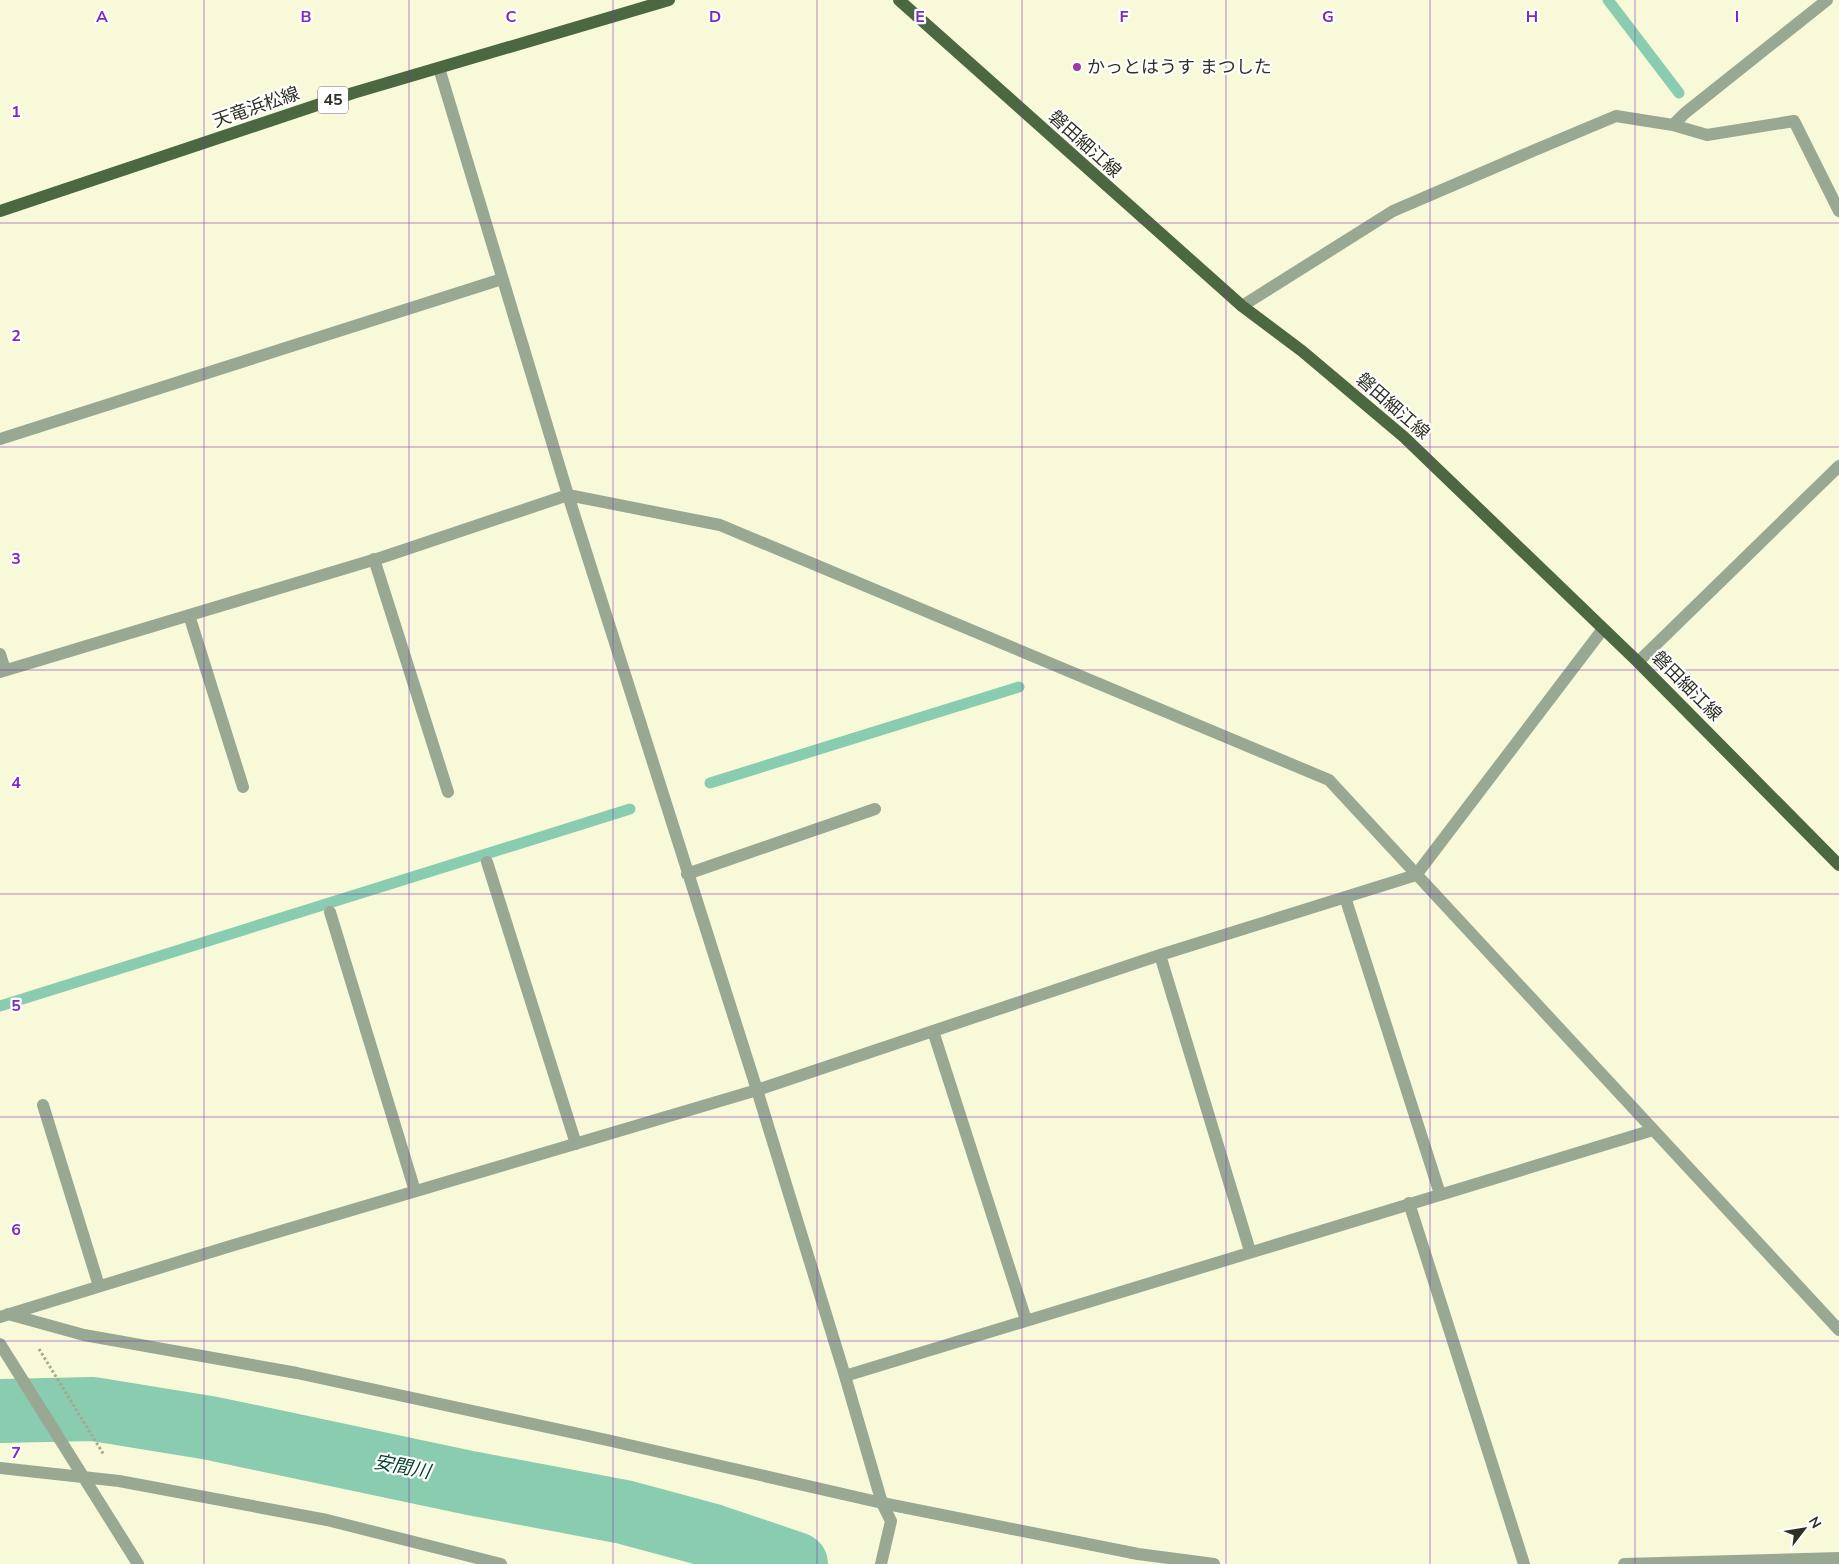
<svg xmlns="http://www.w3.org/2000/svg" width="1839" height="1564" font-family="'Nunito Sans','Noto Sans JP',sans-serif">
  <style>
    .lines { fill: none; stroke-linecap: round; stroke-linejoin: round }
    .stream { stroke: #89ccb0; stroke-width: 11 }
    .river { stroke: #89ccb0; stroke-width: 64 }
    .path { stroke: #a7a890; stroke-width: 3; stroke-dasharray: 2.5 2.5; stroke-linecap: butt }
    .minor { stroke: #98a893; stroke-width: 12 }
    .major { stroke: #4c6843; stroke-width: 12 }
    .grid { fill: none; stroke: #7b2cbf; stroke-width: 1; stroke-opacity: 0.55 }
    .poi-dot { fill: #9f3ba1; stroke: #fff; stroke-width: 2 }
    .labels { text-anchor: middle; dominant-baseline: central; stroke-width: 4.5; stroke-linejoin: round; paint-order: stroke }
    .shield { fill: #fff; stroke: #6d6e66; stroke-width: 1 }
    .shield-label { font-size: 16px; font-weight: bold; fill: #2f3024 }
    .poi-label { font-size: 18px; fill: #2f3024; stroke: #fff; text-anchor: start }
    .street-label { font-size: 18px; fill: #2f3024; stroke: #fff }
    .water-label { font-size: 19px; font-style: italic; fill: #033f2d; stroke: #fff }
    .grid-label { font-size: 16px; text-anchor: middle; font-weight: bold; fill: #7b2cbf; stroke: #fff; stroke-width: 4.5; stroke-linejoin: round; paint-order: stroke }
  </style>
  <rect width="100%" height="100%" fill="#f7f9d9"/>
  <g class="lines">
    <path class="stream" d="M1608 0 1679 93
      M710 783 1019 687
      M0 1006 630 809"/>
    <path class="river" d="M0 1411 93 1409 210 1428 470 1483 624 1512 713 1536 796 1564"/>
    <path class="path" d="M39 1349 104 1455"/>
    <path class="minor" d="M439 68 568 495 757 1090 845 1376 1653 1130
      M1673 125 1707 135 1794 121 1839 211
      M1242 306 1393 211 1535 150 1616 116 1673 125 1685 113 1827 0
      M0 439 502 279
      M374 559 448 792
      M189 615 243 787
      M0 654 5 670
      M1638 662 1839 466
      M0 672 383 557 568 495 720 525 1329 780 1839 1330
      M487 862 576 1144
      M687 874 875 809
      M1345 897 1440 1194
      M330 912 415 1191
      M1160 955 1250 1251
      M933 1031 1026 1320
      M43 1105 99 1286
      M1409 1203 1524 1564
      M8 1314 84 1335 297 1373 607 1440 882 1503 1138 1554 1214 1564
      M0 1317 224 1248 757 1090 1160 955 1416 875 1603 629
      M0 1344 138 1564
      M845 1376 882 1503 891 1521 881 1564
      M0 1468 119 1481 327 1520 501 1564
      M1624 1564 1839 1558"/>
    <path class="major" d="M899 0 1242 306 1302 351 1404 437 1638 662 1839 865
      M0 211 353 93 669 0"/>
  </g>
  <path class="grid" d="M204 0V1564M409 0V1564M613 0V1564M817 0V1564M1022 0V1564M1226 0V1564M1430 0V1564M1635 0V1564M0 223H1839M0 447H1839M0 670H1839M0 894H1839M0 1117H1839M0 1341H1839"/>
  <circle class="poi-dot" cx="1077" cy="67" r="5"/>
  <g class="labels">
    <rect class="shield" x="318" y="86.5" width="30" height="27" rx="4"/>
    <g class="shield-label">
      <text x="333" y="100">45</text>
    </g>
    <g class="poi-label">
      <text x="1087" y="67">かっとはうす まつした</text>
    </g>
    <g class="street-label">
      <text transform="translate(256 107) rotate(-19)">天竜浜松線</text>
      <text transform="translate(1085 144) rotate(42)">磐田細江線</text>
      <text transform="translate(1393 406) rotate(41)">磐田細江線</text>
      <text transform="translate(1687 686) rotate(45)">磐田細江線</text>
    </g>
    <g class="water-label">
      <text transform="translate(402 1467) rotate(11)">安間川</text>
    </g>
  </g>
  <g class="grid-label">
    <text x="102" y="22">A</text>
    <text x="306" y="22">B</text>
    <text x="511" y="22">C</text>
    <text x="715" y="22">D</text>
    <text x="920" y="22">E</text>
    <text x="1124" y="22">F</text>
    <text x="1328" y="22">G</text>
    <text x="1532" y="22">H</text>
    <text x="1737" y="22">I</text>
    <text x="16" y="117">1</text>
    <text x="16" y="341">2</text>
    <text x="16" y="564">3</text>
    <text x="16" y="788">4</text>
    <text x="16" y="1011">5</text>
    <text x="16" y="1235">6</text>
    <text x="16" y="1458">7</text>
  </g>
  <g transform="translate(1804 1529) rotate(59)" stroke="#ffffff" stroke-width="4" paint-order="stroke">
  <path d="M0-4L9 19L0 12L-9 19Z" fill="#2f3024"/>
  <text y="-8" font-size="14" font-weight="bold" text-anchor="middle" fill="#2f3024">N</text>
  </g>
</svg>
